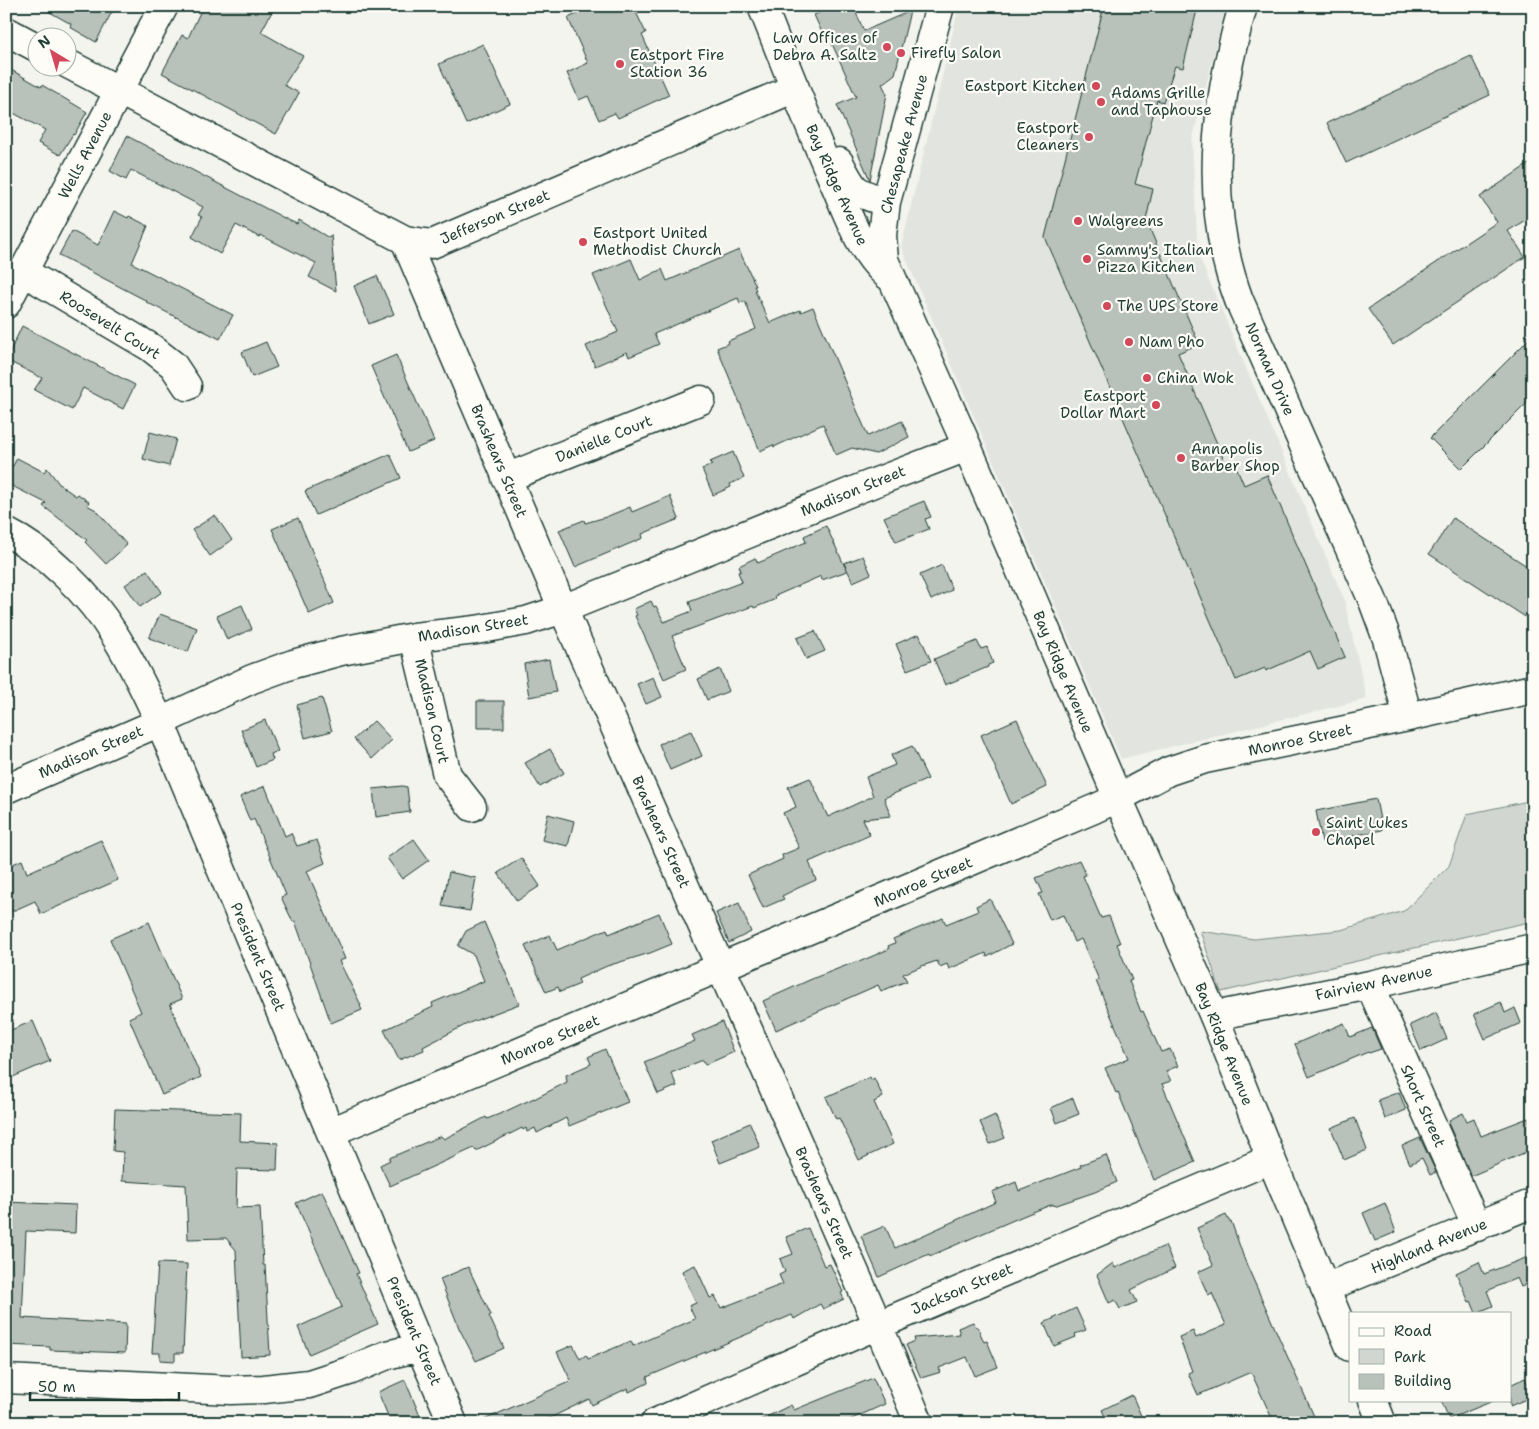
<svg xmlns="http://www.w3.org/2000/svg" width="1539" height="1429" font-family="'Shantell Sans',sans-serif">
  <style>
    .built { fill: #e2e5df }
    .green { fill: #d1d6d1; stroke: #788a82 }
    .building { fill: #b9c1bb; stroke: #1f3d34 }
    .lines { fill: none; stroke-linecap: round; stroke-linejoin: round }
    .minor-casing { stroke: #1f3d34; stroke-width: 31 }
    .major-casing { stroke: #1f3d34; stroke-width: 31 }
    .minor { stroke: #fdfcf7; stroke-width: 28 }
    .major { stroke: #fdfcf7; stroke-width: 28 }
    .poi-dot { fill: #d1495b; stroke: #fdfcf7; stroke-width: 2 }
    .labels { text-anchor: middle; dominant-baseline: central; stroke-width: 4.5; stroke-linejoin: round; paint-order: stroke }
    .poi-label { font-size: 15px; fill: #1f3d34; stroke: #fdfcf7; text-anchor: start }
    .street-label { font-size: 15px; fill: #1f3d34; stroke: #fdfcf7 }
  </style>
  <rect width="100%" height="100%" fill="#f4f4ef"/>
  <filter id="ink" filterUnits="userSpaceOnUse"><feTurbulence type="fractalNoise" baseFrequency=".02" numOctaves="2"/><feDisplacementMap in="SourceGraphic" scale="10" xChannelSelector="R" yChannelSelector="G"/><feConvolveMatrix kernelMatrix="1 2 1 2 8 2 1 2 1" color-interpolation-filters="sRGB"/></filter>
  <g filter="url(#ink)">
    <path class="built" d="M959 6H1226L1192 142 1198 254 1344 599 1367 699 1121 759 901 247Z"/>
    <path class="green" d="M1533 800V921L1221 992 1200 931 1254 939 1341 930 1404 911 1449 866 1467 814Z"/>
    <path class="building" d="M39 6H115L96 42 70 27 71 24Z
      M203 6H275L261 32 303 56 284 85 299 93 276 134 162 73 182 35 188 38Z
      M595 6H633L646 33 642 35 669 95 618 118 615 113 599 120 588 96 579 100 567 73 588 63 568 18Z
      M833 6H853L864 31 910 11 895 74 882 84 887 94 870 180 837 105 856 97 829 37 825 39 814 15Z
      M1104 6H1198L1183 68 1175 66 1163 102 1157 100 1135 184 1153 189 1146 220 1199 344 1178 353 1228 469 1236 466 1244 485 1267 475 1345 657 1318 669 1310 651 1266 671 1265 668 1236 680 1045 237Z
      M483 44 510 104 466 124 439 64Z
      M1471 56 1490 95 1346 163 1327 123Z
      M6 67 41 87 42 85 87 112 74 135 73 134 60 155 38 143 45 130 6 109Z
      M127 136 288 220 297 224 299 220 329 238 331 235 336 291 309 277 316 263 260 235 259 237 236 225 220 254 192 237 202 217 198 215 203 207 131 170 126 180 110 171Z
      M1533 161V215L1508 231 1525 257 1393 345 1368 309 1497 222 1480 197Z
      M114 211 128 218 129 216 148 226 132 263 233 315 220 339 146 302 147 301 59 255 72 231 98 245Z
      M739 250 756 286H754L756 290 755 291 770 323 800 310 801 312 813 307 868 436 902 421 909 437 876 454 852 448 836 455 823 424 774 447 773 445 760 451 717 348 729 343 728 341 756 329 745 301 740 303 738 298 654 334 659 344 629 357 627 352 595 366 586 346 618 332 593 275 631 259 640 280 662 269 667 281Z
      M377 276 394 314 369 324 354 286Z
      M22 326 135 385 123 409 83 388 72 410 34 390 42 378 6 360Z
      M1533 335V397L1461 469 1430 438Z
      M266 342 277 367 252 377 242 352Z
      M396 355 434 441 408 452 371 366Z
      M150 432 176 439 169 466 143 459Z
      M733 452 744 478 730 484 731 487 713 495 702 469 712 465 710 462Z
      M390 454 401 478 316 515 305 491Z
      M17 458 44 472 47 468 60 485 76 496 78 494 89 502 87 505 96 510 127 545 106 564 85 542 87 540 43 506 46 503 6 483V463L13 466Z
      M670 496 679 519 642 534 643 538 575 567 559 530 584 520 585 523 606 517 630 507 632 512Z
      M924 501 931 517 925 519 929 529 896 542 884 517Z
      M215 515 232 540 210 556 192 530Z
      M298 518 334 603 309 614 272 529Z
      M1453 518 1533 570V622L1429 554Z
      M826 526 847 571 822 580 821 576 775 596 776 599 754 608 753 606 672 636 686 669 664 679 635 616 637 615 634 609 651 601 654 607 656 606 664 622 692 611 689 602 742 582 738 572 741 571 739 566 755 558 758 563 806 542 804 536Z
      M863 556 871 574 853 582 844 563Z
      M942 565 952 590 931 600 920 575Z
      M147 570 162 592 140 607 125 585Z
      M242 605 252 629 227 640 217 616Z
      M160 614 197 628 188 652 149 638Z
      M815 631 825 651 806 659 797 638Z
      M919 634 931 661 907 670 896 644Z
      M977 641 981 649 987 647 993 663 988 665V667L945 685 934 659Z
      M549 659 556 692 529 697 524 664Z
      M720 669 729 691 707 700 698 679Z
      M653 677 662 697 646 704 637 684Z
      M322 698 332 731 305 738 297 705Z
      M477 701H504V728H477Z
      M1017 719 1047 787 1011 804 981 735Z
      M265 720 278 751 271 754 273 760 256 767 241 730Z
      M374 721 392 740 372 759 354 739Z
      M691 731 702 756 670 770 659 744Z
      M912 746 928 779 884 798 891 816 863 819 870 835 809 862 816 880 798 888 782 896 784 899 763 908 748 875 783 859 782 855 799 848 783 813 796 807 788 787 810 778 828 817 873 796 866 777 895 765 891 755Z
      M550 749 564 773 540 787 525 763Z
      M265 786 285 836 291 833 297 846 317 840 325 863 307 871 345 959 339 961 361 1005 360 1006 362 1010 331 1023 295 921 293 922 281 897 286 895 254 819 250 821 240 797Z
      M402 786 407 787 410 812 376 817 373 789Z
      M1376 799 1382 830 1322 842 1316 811Z
      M548 814 574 821 568 846 542 840Z
      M414 839 429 860 402 879 387 858Z
      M101 840 118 880 41 914 35 901 6 914V867L22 860 27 873Z
      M521 858 540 886 517 901 498 873Z
      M1079 860 1086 875 1083 876 1101 918 1109 916 1120 943 1117 944 1132 980 1129 981 1141 1012 1143 1011 1161 1052 1170 1049 1178 1066 1166 1071 1171 1081 1162 1084 1195 1162 1154 1180 1118 1092 1116 1093 1105 1068 1129 1058 1096 981 1099 980 1081 939 1074 942 1063 915 1050 920 1039 894 1043 893 1036 878Z
      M449 872 476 878 470 911 442 906Z
      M990 899 1012 944 987 957 986 953 949 969 947 964 940 967 937 961 922 966 903 974 907 981 881 991 878 985 776 1030 763 1001 814 978 858 961 859 962 889 949 888 946 895 943 893 939 943 918 946 924 978 911 976 906Z
      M739 903 751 932 729 943 716 913Z
      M659 913 672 944 650 953 607 966 578 979 580 984 560 992 558 987 546 992 525 946 550 935 557 950 607 929 609 934Z
      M149 922 182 999 170 1004 201 1077 162 1095 129 1018 141 1012 110 939Z
      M484 922 519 1004 469 1023 423 1047 424 1050 399 1060 384 1030 433 1007 432 1003 484 981 474 955 458 946 466 931Z
      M1501 1002 1505 1013 1515 1008 1521 1023 1485 1039 1474 1014Z
      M1436 1013 1447 1039 1421 1051 1410 1025Z
      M33 1021 50 1061 6 1080V1032Z
      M722 1022 734 1052 705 1065 703 1060 671 1073 677 1086 658 1094 644 1062 695 1041 692 1035Z
      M1344 1023 1350 1037 1372 1028 1381 1049 1369 1053 1368 1052 1309 1077 1295 1044Z
      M605 1049 628 1102 569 1126 566 1118 537 1133 535 1128 527 1132 526 1128 523 1130 522 1128 476 1151 474 1148 390 1186 380 1165 390 1160 389 1158 441 1136 444 1139 486 1117 487 1119 502 1113 534 1098V1099L567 1082 566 1075 591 1064 588 1057Z
      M870 1077 871 1080 874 1078 883 1097 874 1102 893 1144 859 1160 839 1118 836 1119 826 1097Z
      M1399 1092 1406 1110 1385 1119 1378 1100Z
      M1073 1098 1079 1114 1057 1123 1051 1108Z
      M115 1109 241 1113 240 1141 278 1143 277 1170 237 1169 236 1208 260 1207 263 1265H265L270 1355 241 1357 236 1250 226 1238 188 1239 186 1185 122 1181 123 1152 113 1151Z
      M1463 1113 1467 1121 1474 1118 1481 1136 1528 1118 1533 1129V1149L1471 1176 1449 1125 1450 1124 1449 1120Z
      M995 1115 1005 1138 990 1144 980 1122Z
      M1355 1118 1367 1150 1344 1160 1331 1128Z
      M750 1123 760 1147 720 1163 711 1140Z
      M1420 1138 1436 1172 1430 1175 1422 1158 1410 1164 1402 1146Z
      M1106 1155 1117 1182 1095 1192 1054 1206 1053 1204 1023 1216 930 1256 929 1254 879 1277 861 1236 885 1226 895 1248 996 1202 992 1192 1016 1182 1019 1191 1081 1167 1080 1165Z
      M322 1191 359 1273 356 1274 378 1324 309 1354 298 1327 342 1307 296 1203Z
      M6 1202 76 1205 75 1233 26 1231 22 1318 126 1324 125 1353 50 1350V1347L6 1345Z
      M1385 1203 1396 1232 1375 1241 1363 1213Z
      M1226 1215 1229 1221H1231L1245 1261 1317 1423H1274L1251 1372 1198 1395 1188 1373 1192 1371 1179 1337 1193 1331 1196 1338 1226 1325 1212 1293 1208 1295 1198 1272 1213 1265 1197 1228Z
      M808 1228 824 1266 830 1264 843 1292 841 1293 844 1299 823 1309 820 1304 794 1319 792 1315 647 1377 648 1383 629 1392 628 1388 592 1405 589 1399 550 1418 537 1423H477L571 1381 557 1352 573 1345 580 1359 586 1355 588 1359 631 1341 633 1346 695 1319 689 1306 696 1303 682 1271 695 1265 710 1298 715 1296 721 1308 783 1284 779 1275 785 1272 780 1259 793 1254 786 1237Z
      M1165 1246 1175 1268 1131 1290 1137 1302 1120 1309 1115 1300 1109 1303 1097 1275 1113 1263 1115 1268Z
      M1533 1255V1282L1521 1287 1517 1278 1487 1291 1493 1306 1476 1313 1471 1301 1469 1302 1456 1273 1479 1262 1484 1274Z
      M158 1263 187 1264 183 1353H175V1361L160 1360V1353H152Z
      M468 1267 491 1315 489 1316 504 1348 476 1361 459 1328 440 1279Z
      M1076 1308 1086 1330 1075 1334 1076 1337 1054 1346 1044 1323Z
      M973 1322 976 1327 977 1326 984 1342 987 1341 998 1367 975 1376 967 1357 939 1368 941 1372 921 1378 906 1345 915 1341 914 1338 960 1334 958 1328Z
      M873 1378 885 1404 843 1423H754L791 1405 794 1410Z
      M1525 1378 1533 1396 1510 1406V1385Z
      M405 1380 410 1392 423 1423H391L378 1392Z
      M1132 1395 1142 1418 1132 1423H1108L1102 1410Z
      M1441 1400H1493V1401L1449 1419Z"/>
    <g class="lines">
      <defs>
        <path id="minor" d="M1243 6C1215 104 1203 203 1239 300L1373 601 1387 639 1408 717
          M6 31 38 48
          M68 64 405 240 432 244 795 88
          M405 240 563 609 878 1325 919 1423
          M24 272 150 347 173 365 187 386
          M6 304 164 6
          M506 478 701 400
          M6 532C47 552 90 595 114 634 132 662 146 693 160 722L420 1347 453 1423
          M414 637 447 775 472 807
          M6 789 160 722 252 679 293 664 341 651 414 637 476 630 526 621 563 609 858 489 967 447
          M1370 985 1477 1227
          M1214 1016 1370 985 1533 948
          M331 1132 1094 809 1118 798 1169 771 1205 759 1408 717 1533 689
          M1325 1288 1533 1203
          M6 1379 231 1390 264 1389 309 1384 349 1371 387 1355 420 1347
          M655 1423 864 1331 1271 1159"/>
        <path id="major" d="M762 6C785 64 808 123 833 180 848 214 859 250 887 275
          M940 6 886 202 882 235 884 260 963 437 1118 798 1214 1016 1271 1159 1350 1347
          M839 162C854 192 854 192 886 202
          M1373 1400 1382 1423"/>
      </defs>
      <use href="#minor" class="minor-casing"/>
      <use href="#major" class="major-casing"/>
      <use href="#minor" class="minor"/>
      <use href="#major" class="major"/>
    </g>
  </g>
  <g class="poi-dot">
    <circle cx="887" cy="47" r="5"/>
    <circle cx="901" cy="53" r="5"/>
    <circle cx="620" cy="64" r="5"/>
    <circle cx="1096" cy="86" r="5"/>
    <circle cx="1101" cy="102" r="5"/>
    <circle cx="1089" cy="137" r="5"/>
    <circle cx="1078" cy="221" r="5"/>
    <circle cx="583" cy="242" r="5"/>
    <circle cx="1087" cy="259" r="5"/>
    <circle cx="1107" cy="306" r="5"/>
    <circle cx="1129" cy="342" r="5"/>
    <circle cx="1147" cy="378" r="5"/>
    <circle cx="1156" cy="405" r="5"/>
    <circle cx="1181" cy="458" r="5"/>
    <circle cx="1316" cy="832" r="5"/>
  </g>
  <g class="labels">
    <g class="poi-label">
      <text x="877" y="38" text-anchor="end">Law Offices of<tspan x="877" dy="17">Debra A. Saltz</tspan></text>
      <text x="911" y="53">Firefly Salon</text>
      <text x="630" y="55">Eastport Fire<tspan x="630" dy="17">Station 36</tspan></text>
      <text x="1086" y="86" text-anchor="end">Eastport Kitchen</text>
      <text x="1111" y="93">Adams Grille<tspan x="1111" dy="17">and Taphouse</tspan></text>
      <text x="1079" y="128" text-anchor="end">Eastport<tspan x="1079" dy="17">Cleaners</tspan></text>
      <text x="1088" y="221">Walgreens</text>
      <text x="593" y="233">Eastport United<tspan x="593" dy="17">Methodist Church</tspan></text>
      <text x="1097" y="250">Sammy's Italian<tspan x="1097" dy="17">Pizza Kitchen</tspan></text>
      <text x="1117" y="306">The UPS Store</text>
      <text x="1139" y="342">Nam Pho</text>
      <text x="1157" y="378">China Wok</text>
      <text x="1146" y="396" text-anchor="end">Eastport<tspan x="1146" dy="17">Dollar Mart</tspan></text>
      <text x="1191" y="449">Annapolis<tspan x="1191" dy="17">Barber Shop</tspan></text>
      <text x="1326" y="823">Saint Lukes<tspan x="1326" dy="17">Chapel</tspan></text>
    </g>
    <g class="street-label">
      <text transform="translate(904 144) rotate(-75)">Chesapeake Avenue</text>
      <text transform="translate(85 155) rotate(-62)">Wells Avenue</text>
      <text transform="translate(837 185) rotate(66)">Bay Ridge Avenue</text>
      <text transform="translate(495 217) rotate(-23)">Jefferson Street</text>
      <text transform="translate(110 325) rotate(32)">Roosevelt Court</text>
      <text transform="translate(1270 369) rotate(66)">Norman Drive</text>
      <text transform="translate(604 439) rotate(-22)">Danielle Court</text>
      <text transform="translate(499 461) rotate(67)">Brashears Street</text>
      <text transform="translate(853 491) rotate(-22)">Madison Street</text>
      <text transform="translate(473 628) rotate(-9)">Madison Street</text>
      <text transform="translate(1063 672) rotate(67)">Bay Ridge Avenue</text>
      <text transform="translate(432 711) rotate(77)">Madison Court</text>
      <text transform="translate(1300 740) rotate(-12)">Monroe Street</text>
      <text transform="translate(91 752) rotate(-23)">Madison Street</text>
      <text transform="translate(661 832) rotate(66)">Brashears Street</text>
      <text transform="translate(923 882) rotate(-23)">Monroe Street</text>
      <text transform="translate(258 957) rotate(67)">President Street</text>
      <text transform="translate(1374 983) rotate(-12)">Fairview Avenue</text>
      <text transform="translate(550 1040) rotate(-23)">Monroe Street</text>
      <text transform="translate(1224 1044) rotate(68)">Bay Ridge Avenue</text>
      <text transform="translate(1423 1106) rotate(66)">Short Street</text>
      <text transform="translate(824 1203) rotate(66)">Brashears Street</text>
      <text transform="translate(1429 1246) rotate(-22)">Highland Avenue</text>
      <text transform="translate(962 1289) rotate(-23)">Jackson Street</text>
      <text transform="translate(414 1331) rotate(67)">President Street</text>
    </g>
  </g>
  <rect width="1539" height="1429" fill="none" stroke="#fdfcf7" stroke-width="25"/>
  <rect x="12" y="12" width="1514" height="1404" fill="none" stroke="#1f3d34" stroke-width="2" filter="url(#ink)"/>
  <rect x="1349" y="1312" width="162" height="90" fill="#fdfcf7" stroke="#a4b0a9"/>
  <rect x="1359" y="1328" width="25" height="8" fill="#fdfcf7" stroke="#a4b0a9"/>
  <text x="1394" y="1336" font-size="15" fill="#1f3d34">Road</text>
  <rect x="1359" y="1349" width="25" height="15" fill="#d1d6d1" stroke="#a4b0a9"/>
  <text x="1394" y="1362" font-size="15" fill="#1f3d34">Park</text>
  <rect x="1359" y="1374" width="25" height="15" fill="#b9c1bb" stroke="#a4b0a9"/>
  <text x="1394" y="1386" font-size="15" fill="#1f3d34">Building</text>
  <g transform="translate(52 52) rotate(322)"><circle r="24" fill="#fdfcf7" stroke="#a4b0a9"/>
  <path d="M0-4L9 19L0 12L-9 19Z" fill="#d1495b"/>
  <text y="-8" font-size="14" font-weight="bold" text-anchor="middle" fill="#1f3d34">N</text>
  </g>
  <path d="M30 1392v8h149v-8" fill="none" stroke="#1f3d34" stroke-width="2.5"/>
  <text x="38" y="1392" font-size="15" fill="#1f3d34" stroke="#fdfcf7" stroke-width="4" paint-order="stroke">50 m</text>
</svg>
